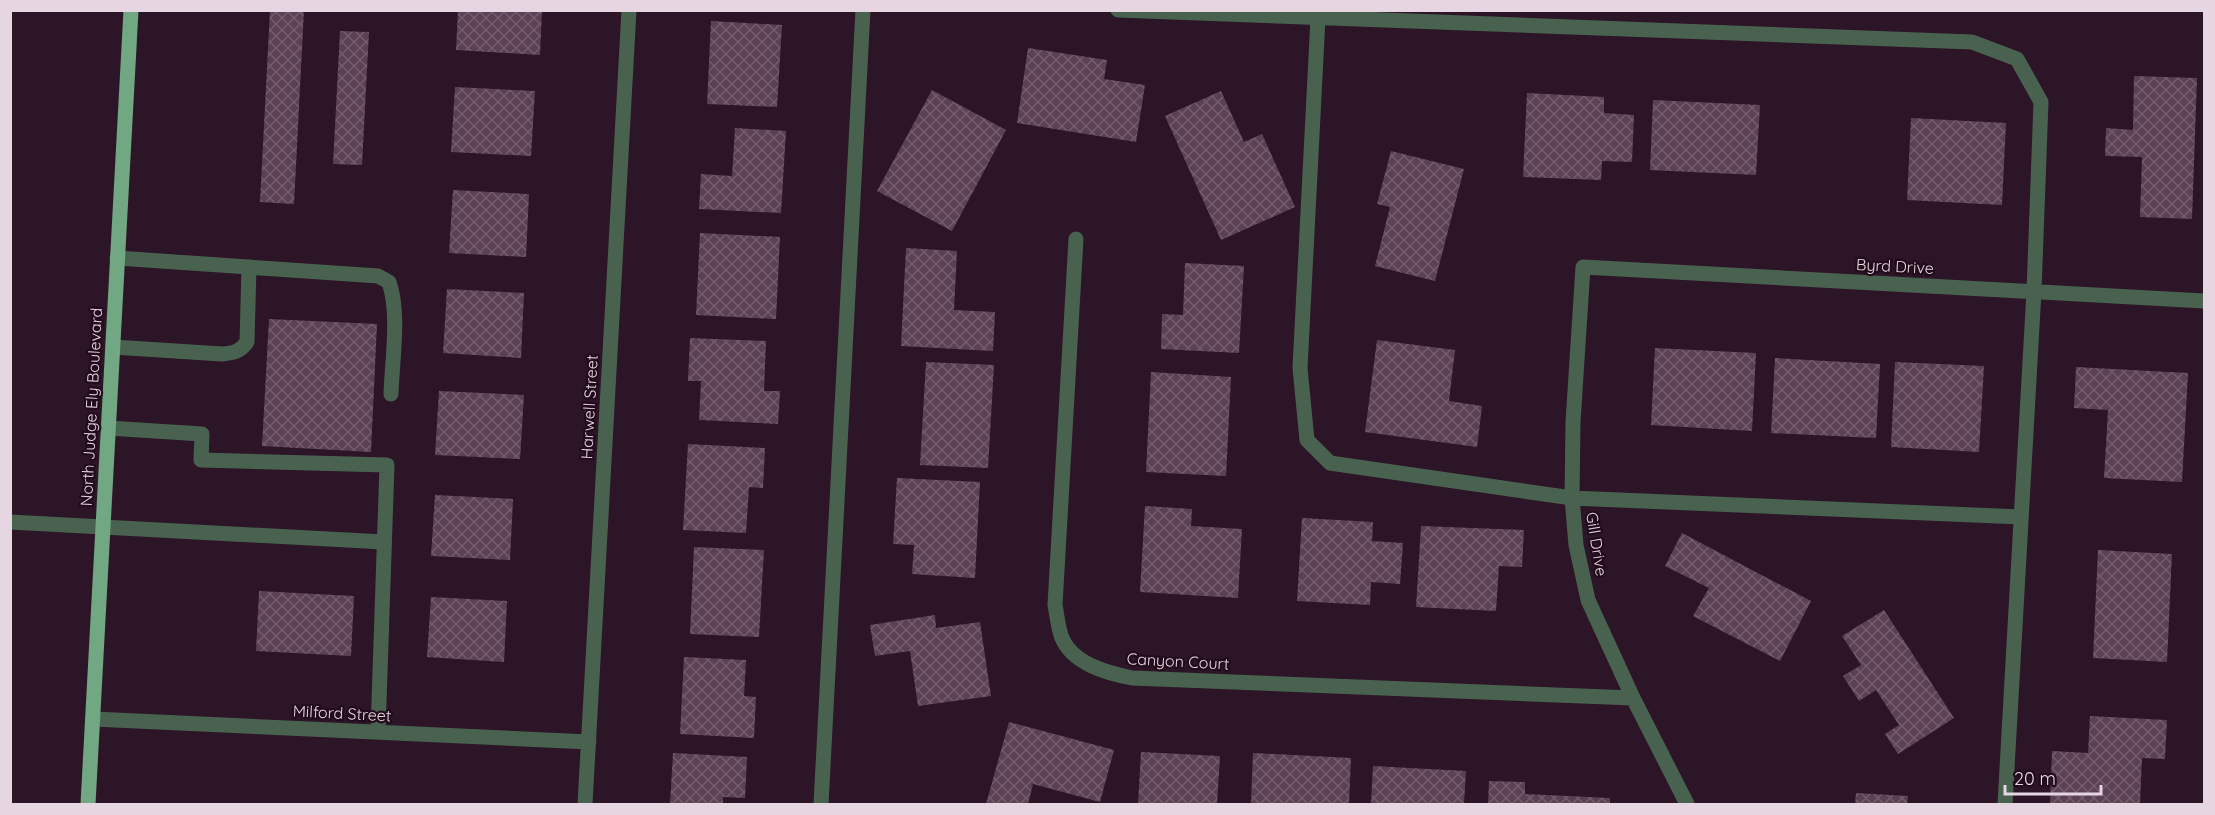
<svg xmlns="http://www.w3.org/2000/svg" width="2215" height="815" font-family="Quicksand,sans-serif">
  <style>
    .building { fill: url(#building-cross-hatch) }
    .lines { fill: none; stroke-linecap: round; stroke-linejoin: round }
    .minor { stroke: #496250; stroke-width: 15 }
    .major { stroke: #71a782; stroke-width: 15 }
    .labels { text-anchor: middle; dominant-baseline: central; stroke-width: 4.5; stroke-linejoin: round; paint-order: stroke }
    .street-label { font-size: 16px; fill: #e6d6e1; stroke: #220c1c }
  </style>
  <defs>
    <pattern id="building-cross-hatch" width="8" height="8" patternUnits="userSpaceOnUse" patternTransform="scale(1.5)"><rect width="8" height="8" fill="#5c4154"/><path d="M0 0l8 8M0 8l8-8" fill="none" stroke="#735c6c"/></pattern>
  </defs>
  <rect width="100%" height="100%" fill="#2c1526"/>
  <path class="building" d="M270 10H304L294 204 260 202Z
    M458 10H542L540 55 456 50Z
    M711 21 782 25 777 107 707 104Z
    M340 31 369 32 362 165 333 164Z
    M1028 48 1107 60 1104 79 1145 85 1136 142 1017 123Z
    M2134 76 2197 78 2192 219 2140 217 2142 157 2105 156 2106 128 2133 130Z
    M455 87 535 91 531 156 451 152Z
    M932 90 1006 130 952 231 877 191Z
    M1221 91 1244 142 1262 134 1295 207 1221 240 1165 116Z
    M1527 93 1604 97V113L1634 115 1632 162 1602 161 1601 180 1523 177Z
    M1653 100 1760 105 1756 175 1650 170Z
    M1911 118 2006 123 2002 205 1907 200Z
    M735 128 786 131 781 213 699 209 701 174 732 176Z
    M1391 151 1464 169 1435 281 1375 266 1390 207 1377 204Z
    M453 190 529 194 526 257 449 253Z
    M700 233 780 237 776 319 696 315Z
    M906 248 957 251 954 310 995 312 993 351 901 346Z
    M1185 263 1244 266 1239 353 1161 349 1162 314 1183 315Z
    M447 289 524 293 521 358 443 353Z
    M269 319 377 324 371 452 262 446Z
    M690 338 766 341 764 391H780L778 424 699 420 701 381H688Z
    M1377 340 1455 350 1449 401 1482 406 1477 447 1365 432Z
    M1655 348 1756 353 1752 431 1651 425Z
    M1775 358 1880 364 1876 438 1771 433Z
    M926 362 994 365 988 468 920 465Z
    M1895 362 1984 366 1979 452 1891 447Z
    M2076 367 2188 373 2182 482 2104 478 2108 410 2074 408Z
    M1151 372 1231 377 1226 476 1146 472Z
    M439 391 524 395 520 459 435 455Z
    M688 444 765 448 763 488 749 487 746 533 683 530Z
    M897 478 980 482 975 578 912 574 914 545 893 544Z
    M435 495 513 499 510 560 431 556Z
    M1145 506 1192 509 1191 526 1242 529 1238 598 1140 592Z
    M1302 518 1373 522 1372 541 1403 543 1400 584 1371 582 1370 605 1297 601Z
    M1421 526 1524 530 1522 567 1499 566 1496 611 1416 607Z
    M1682 533 1811 601 1780 661 1693 616 1709 588 1665 566Z
    M694 547 764 550 759 637 690 634Z
    M2098 550 2172 554 2167 662 2093 658Z
    M259 591 354 596 351 656 256 651Z
    M431 597 507 601 504 662 427 657Z
    M1884 610 1954 718 1898 754 1885 734 1899 725 1876 690 1859 701 1843 676 1861 665 1842 636Z
    M935 615 936 628 980 622 991 696 918 706 910 651 875 656 870 625Z
    M684 657 746 660 744 696 756 697 754 738 680 734Z
    M2090 716 2167 720 2165 759 2142 758 2140 804H2050L2052 751 2088 753Z
    M1009 722 1114 750 1100 802 1033 784 1028 804H986Z
    M1141 752 1220 756 1217 804H1138Z
    M673 753 747 757 745 798 723 797V804H670Z
    M1253 753 1351 758 1349 804H1251Z
    M1373 766 1466 771 1464 804H1371Z
    M1489 781 1525 782V794L1610 798V804H1488Z
    M1856 793 1908 796 1907 804H1855Z"/>
  <g class="lines">
    <path class="minor" d="M1118 10 1972 42 2017 59 2041 102 2034 291 2005 804
      M1318 18 1300 368 1307 440 1330 463 1572 498 2021 517
      M1076 239 1055 605C1057 615 1058 628 1062 638 1073 664 1107 673 1132 678L1633 698
      M117 258 378 276 389 282C400 314 392 360 391 394
      M113 347 222 354C233 353 240 352 247 342L249 267
      M108 428 202 434 201 460 387 465 378 732
      M10 522 384 542
      M93 719 589 742
      M585 804 629 10
      M821 804 863 10
      M1687 804 1633 698 1588 600 1576 545 1572 498 1573 422 1583 267 2204 301"/>
    <path class="major" d="M88 804 131 10"/>
  </g>
  <g class="labels">
    <g class="street-label">
      <text transform="translate(1895 266) rotate(3)">Byrd Drive</text>
      <text transform="translate(91 407) rotate(-87)">North Judge Ely Boulevard</text>
      <text transform="translate(589 407) rotate(-87)">Harwell Street</text>
      <text transform="translate(1597 544) rotate(81)">Gill Drive</text>
      <text transform="translate(1178 661) rotate(3)">Canyon Court</text>
      <text transform="translate(342 713) rotate(3)">Milford Street</text>
    </g>
  </g>
  <rect width="2215" height="815" fill="none" stroke="#e6d6e1" stroke-width="24"/>
  <path d="M2005 785v9h96v-9" fill="none" stroke="#e6d6e1" stroke-width="3"/>
  <text x="2014" y="785" font-size="18" fill="#e6d6e1" stroke="#220c1c" stroke-width="4.5" paint-order="stroke">20 m</text>
</svg>
